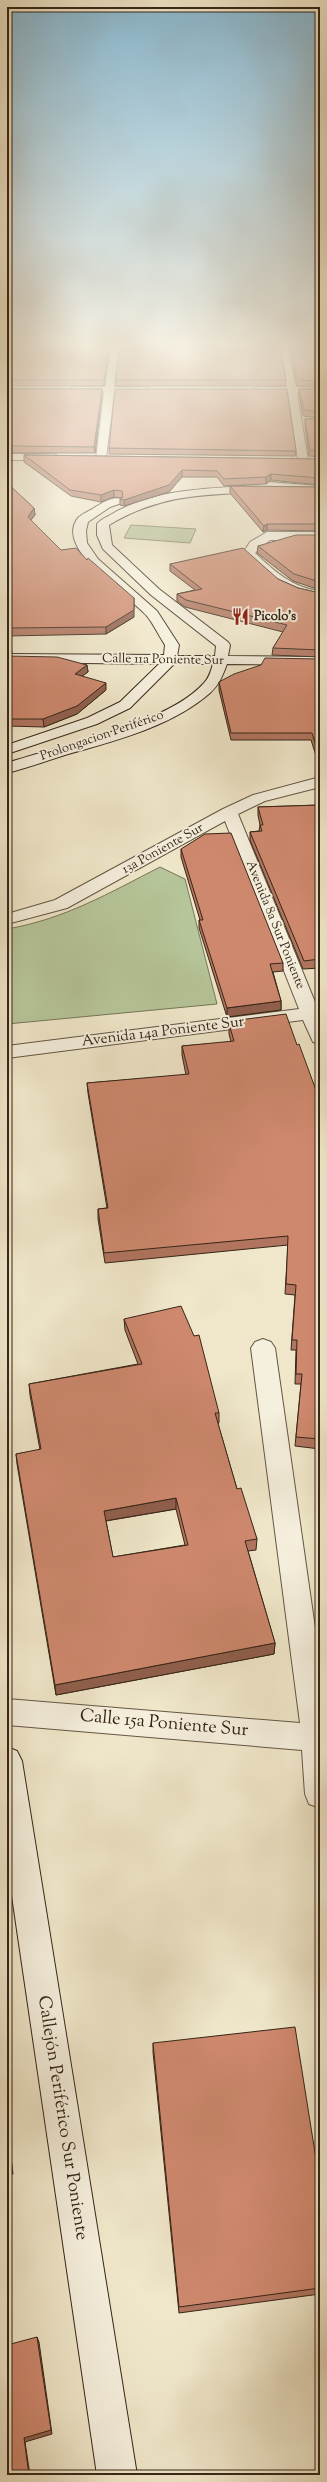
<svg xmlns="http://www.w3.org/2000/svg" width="327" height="2482" font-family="'Sorts Mill Goudy',serif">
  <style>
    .green { fill: #b6c69a; stroke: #767658 }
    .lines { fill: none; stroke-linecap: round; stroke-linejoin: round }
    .street-casing { stroke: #645644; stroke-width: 2 }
    .secondary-casing { stroke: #362517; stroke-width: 2 }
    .street { fill: #f5efdd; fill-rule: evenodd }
    .secondary { fill: #f5efdd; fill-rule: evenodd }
    .wall { fill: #b1755f; stroke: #362517; fill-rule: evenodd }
    .shaded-wall { fill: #905f4d; stroke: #362517 }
    .building { fill: #ce886e; stroke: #362517; fill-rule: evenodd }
    .labels { text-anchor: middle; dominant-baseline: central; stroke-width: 4; stroke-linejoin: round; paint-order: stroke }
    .far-poi-label { font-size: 13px; font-weight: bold; fill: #362517; stroke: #f5efdd; text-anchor: start }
    .far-street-label { font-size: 13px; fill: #362517; stroke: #f5efdd }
    .street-label { font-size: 15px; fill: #362517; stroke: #f5efdd }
    .near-street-label { font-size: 18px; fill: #362517; stroke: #f5efdd }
  </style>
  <rect width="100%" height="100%" fill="#f0e7ca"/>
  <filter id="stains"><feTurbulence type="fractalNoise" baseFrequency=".005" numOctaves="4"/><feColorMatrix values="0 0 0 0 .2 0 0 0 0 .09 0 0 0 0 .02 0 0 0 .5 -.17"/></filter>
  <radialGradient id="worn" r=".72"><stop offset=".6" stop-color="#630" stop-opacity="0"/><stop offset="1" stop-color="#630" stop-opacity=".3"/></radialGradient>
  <path class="green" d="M131 525 196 529 190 543 124 538Z
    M160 867 185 879 217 1004 7 1024V929C65 919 109 893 160 867Z"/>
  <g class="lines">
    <defs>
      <path id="street" d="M111 343H119L114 387H145L150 390 145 393H114L106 458 101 461 96 458 104 393H73L68 390 73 387H105Z
        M279 343H287L296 387H320V393H297L308 460 303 463 298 460 288 393H257L252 390 257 387H287Z
        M7 454H54L59 457 54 460H7Z
        M267 532H320V540H270L255 553C274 571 293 588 320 591V599C288 595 267 578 245 556L243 553 250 542Z
        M320 777V787L265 801 238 814 317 1007 320 1006V1044L313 1042 303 1020 7 1058V1046L299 1009 225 821 67 908 7 924V914L55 900 223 809 253 795Z
        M263 1339 271 1342 275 1348 320 1663V1808L309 1804 305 1794 302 1750 7 1725V1699L300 1723 251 1348 255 1342Z"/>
      <path id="secondary" d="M245 480 320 486V492L265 488 264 491 260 492C202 495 161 494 109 525L112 545 159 589 228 642 230 645 228 656 320 657V665L227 664C223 675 219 685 210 693 171 727 114 741 65 755 46 761 27 768 7 773V763C59 746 168 724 204 683 209 678 211 671 213 664H174L130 708 97 724 7 754V745L87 718 120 702 159 664 7 662V654L164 655 165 645C159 636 154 625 147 616 131 597 53 549 78 518 82 514 89 511 94 508 102 503 112 496 122 499V503L110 507 88 522 86 531 87 543 98 559 157 611 179 645 177 656H215L216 646 151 595 103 549 97 535V524C101 519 107 517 112 514 153 490 200 489 246 486L239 483Z
        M7 1747 17 1751 22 1761 137 2475H97L7 1862Z"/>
    </defs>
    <use href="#street" class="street-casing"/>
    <use href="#secondary" class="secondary-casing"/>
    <use href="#street" class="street"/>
    <use href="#secondary" class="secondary"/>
  </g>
  <path class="wall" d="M7 343H111L104 386H7Z
    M117 343H283H279L286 380 285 386H116V380L120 343Z
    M288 343H320V387L297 386Z
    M7 389H102V394L95 453H12L7 449Z
    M299 389H320V418L303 416 299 394Z
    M305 419H320V457L309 456 305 426Z
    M109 448 296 451 295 456 109 454Z
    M24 455 320 459V485L271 480 266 484 224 486 217 477H182L169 492 124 506 120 505V499L122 498 114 497 101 502 71 496 24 462Z
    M7 483 34 508 35 515 31 520 61 550 134 617 106 634 7 636Z
    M230 486 320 487V531L267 530 263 532 230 493Z
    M320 535V590L293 581 257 553 258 546Z
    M170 564 278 579 298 588 320 593V657L272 655 273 648 283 632 185 607 177 601V594L195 590 170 571Z
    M7 644 11 645 12 653H7Z
    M7 656 87 665 88 672 82 676 106 690 77 714 44 727 7 726Z
    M320 659V768L311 740H231L219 690V682Z
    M320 805V968L303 969 250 840V832L259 831 260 825 258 815V807Z
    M181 849 283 963V971L273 972 281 1001V1010L227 1017 199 928V920H200L181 857Z
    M231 1021 297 1045 320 1101V1449L295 1446 301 1384H295L296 1350H291L295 1295 285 1294 288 1245 105 1263 98 1219V1209L107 1208 88 1093 87 1083 186 1075 182 1055V1046L231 1042 229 1034V1024H231Z
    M124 1319 219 1413V1423L218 1424 237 1489 257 1539 256 1550 248 1551 275 1643 274 1654 56 1695 17 1464 16 1454 40 1450 30 1395 29 1384 138 1364 125 1330ZM176 1509 185 1545 113 1557 106 1521Z
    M153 2043 320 2184V2294L179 2313 153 2052Z"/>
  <path class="shaded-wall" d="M110 343H111L104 386V380Z
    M102 389V394L95 453 94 447Z
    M182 470V477L169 492 124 506V500Z
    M271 474V480L266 484V477Z
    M114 490V497L101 502V495Z
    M34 508 35 515 28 523V517Z
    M267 524V530L263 532 264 526Z
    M134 598V617L106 634V627Z
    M87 665 88 672 75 681V674Z
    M106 683V690L77 714 44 727 43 719Z
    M281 1001V1010L227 1017V1008Z
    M176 1498V1509L104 1521V1511Z
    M275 1643 274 1654 56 1695 55 1685Z
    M7 2058 11 2085 7 2086Z
    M7 2126 13 2174 7 2175Z
    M37 2337 39 2342 52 2434 25 2442 30 2475H29L24 2438Z"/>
  <path class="building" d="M7 343H110L104 380H7Z
    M120 343H279L286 380H116Z
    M290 343H320V381L298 380Z
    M7 389H102L94 447 12 446 7 443Z
    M115 389H287L296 451 109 448Z
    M299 389H320V412L304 410Z
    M305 419H320V451L310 450Z
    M24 455 320 459V478L271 474 266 477 224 479 217 471 182 470 169 485 124 500 120 499 123 497 122 491 114 490 101 495 70 490Z
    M7 483 34 508 28 517 61 550 76 548 87 560 88 558 134 598V610L106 627 7 628Z
    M230 486 320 487V524H267L264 526Z
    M296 535H320V582L294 574 258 546Z
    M243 548 278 579 298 588 320 593V650L273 648 287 625 186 600 177 594 202 589 170 564Z
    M7 656 57 657 87 665 75 674 106 683 77 706 43 719H7Z
    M265 658 320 659V759L312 733H231L219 682 234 674 261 665Z
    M320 805V959L304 961 250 832 262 831 260 825H263L258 807Z
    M231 833 283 963 270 964 281 1001 227 1008 199 920H203L181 849 205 834Z
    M286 1014 297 1045 299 1044 320 1101V1439L296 1437 302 1374H296L297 1340H292L296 1285 286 1284 288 1236 104 1253 98 1209 108 1208 87 1083 189 1074 182 1046 234 1041 229 1024H232L231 1021Z
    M181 1306 194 1336 199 1335 219 1413H215L237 1489 241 1488 257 1539 245 1541 275 1643 55 1685 16 1454 41 1449 29 1384 142 1364 124 1319ZM176 1498 188 1545 113 1557 104 1511Z
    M295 2027 320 2184V2288L179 2307 153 2043Z
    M7 2061 10 2078H7Z
    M7 2132 12 2167 7 2169Z
    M37 2337 51 2430 24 2438 29 2475H7V2345Z"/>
  <linearGradient id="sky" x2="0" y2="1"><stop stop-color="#89b9d2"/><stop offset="0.5" stop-color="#f8f4e7"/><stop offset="1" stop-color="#f8f4e7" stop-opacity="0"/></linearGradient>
  <rect width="327" height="690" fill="url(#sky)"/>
  <defs>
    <symbol id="restaurant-bare" viewBox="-9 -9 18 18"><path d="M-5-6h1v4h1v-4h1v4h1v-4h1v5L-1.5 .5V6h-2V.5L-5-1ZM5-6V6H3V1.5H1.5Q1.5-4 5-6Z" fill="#8f2418" stroke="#f5efdd" stroke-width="2.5" paint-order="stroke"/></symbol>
  </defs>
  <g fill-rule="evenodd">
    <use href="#restaurant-bare" x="228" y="604" width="25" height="25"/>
  </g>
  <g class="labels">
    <g class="far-poi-label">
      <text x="254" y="617">Picolo's</text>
    </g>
    <g class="far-street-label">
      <text transform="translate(163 660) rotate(1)">Calle 11a Poniente Sur</text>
      <text transform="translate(102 736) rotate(-19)">Prolongacion Periférico</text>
      <text transform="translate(163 849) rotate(-29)">13a Poniente Sur</text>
      <text transform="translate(275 925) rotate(68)">Avenida 8a Sur Poniente</text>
    </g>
    <g class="street-label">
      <text transform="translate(163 1032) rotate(-7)">Avenida 14a Poniente Sur</text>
    </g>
    <g class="near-street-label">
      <text transform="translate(164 1724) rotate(5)">Calle 15a Poniente Sur</text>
      <text transform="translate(62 2118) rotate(81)">Callejón Periférico Sur Poniente</text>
    </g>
  </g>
  <rect width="327" height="2482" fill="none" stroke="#f0e7ca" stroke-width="24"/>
  <rect x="8" y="8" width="311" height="2466" fill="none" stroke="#362517" stroke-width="2"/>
  <rect x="12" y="12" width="303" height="2458" fill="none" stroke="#362517"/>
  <rect width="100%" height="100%" filter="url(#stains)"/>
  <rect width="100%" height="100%" fill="url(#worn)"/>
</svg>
